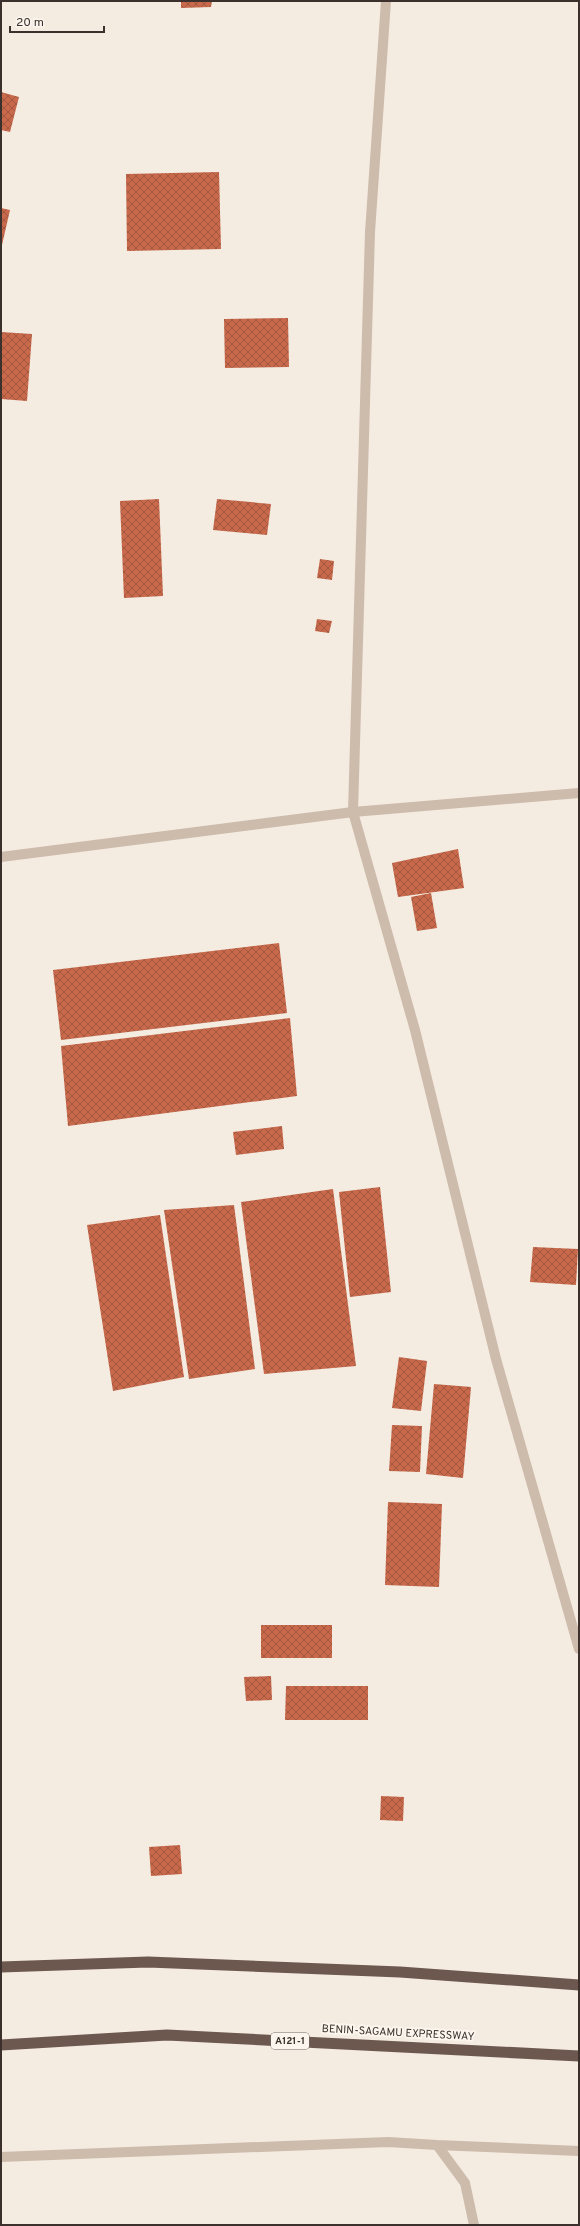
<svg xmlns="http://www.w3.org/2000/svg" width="580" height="2226" font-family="Overpass,sans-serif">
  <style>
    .building { fill: url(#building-cross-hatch) }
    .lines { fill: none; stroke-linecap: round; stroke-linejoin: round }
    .minor { stroke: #cdbbac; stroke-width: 10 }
    .tertiary { stroke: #cdbbac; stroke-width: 10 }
    .trunk { stroke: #6c584f; stroke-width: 11 }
    .labels { text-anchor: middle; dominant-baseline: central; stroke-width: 4; stroke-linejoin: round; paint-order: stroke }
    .shield { fill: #fbf5ee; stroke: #756b66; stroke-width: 1 }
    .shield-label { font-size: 10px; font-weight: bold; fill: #3b302b }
    .street-label { font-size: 11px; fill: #3b302b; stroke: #fbf5ee }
  </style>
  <defs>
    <pattern id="building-cross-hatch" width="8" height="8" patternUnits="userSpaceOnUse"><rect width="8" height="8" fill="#c8694b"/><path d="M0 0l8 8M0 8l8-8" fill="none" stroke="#a4573f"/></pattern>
  </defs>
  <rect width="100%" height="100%" fill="#f4ebe1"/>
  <path class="building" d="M181 1H212L211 7 181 8Z
    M1 92 19 97 10 132 1 130Z
    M219 172 221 249 127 251 126 174Z
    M1 208 10 210 2 245H1Z
    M288 318 289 367 225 368 224 319Z
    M1 332 32 334 27 401 1 399Z
    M159 499 163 596 124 598 120 501Z
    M217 499 271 504 267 535 213 530Z
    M320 559 334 561 332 580 317 578Z
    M317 619 332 621 329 633 315 631Z
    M458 849 464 888 398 897 392 863Z
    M431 893 437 928 417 931 411 897Z
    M279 943 287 1013 61 1040 53 970Z
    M290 1018 297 1096 68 1126 61 1046Z
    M282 1126 284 1149 236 1155 233 1132Z
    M380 1187 391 1292 350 1297 339 1192Z
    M333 1189 356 1366 264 1374 241 1202Z
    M234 1205 255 1369 189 1379 164 1210Z
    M160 1215 184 1377 113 1391 87 1225Z
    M533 1247 578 1249 576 1285 530 1282Z
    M399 1357 427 1361 421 1411 392 1408Z
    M434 1384 471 1387 463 1478 426 1474Z
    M392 1425 422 1426 420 1472 389 1471Z
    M388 1502 442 1504 439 1587 385 1585Z
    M261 1625H332V1658H261Z
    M271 1676 272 1700 246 1701 244 1677Z
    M286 1686H368V1720H285Z
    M381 1796 404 1797 403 1821 380 1820Z
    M180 1845 182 1874 151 1876 149 1847Z"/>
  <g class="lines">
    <path class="minor" d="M386 1 370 232 353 812 415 1030 496 1359 579 1649
      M437 2145 579 2151
      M1 2157 388 2142 437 2145 465 2183 474 2225"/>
    <path class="tertiary" d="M1 857 353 812 579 793"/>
    <path class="trunk" d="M1 1967 148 1962 400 1972 579 1985
      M1 2045 167 2035 579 2056"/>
  </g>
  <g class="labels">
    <rect class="shield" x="271" y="2033" width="38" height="16" rx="3"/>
    <g class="shield-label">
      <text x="290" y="2041">A121-1</text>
    </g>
    <g class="street-label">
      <text transform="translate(398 2033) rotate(3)">BENIN-SAGAMU EXPRESSWAY</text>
    </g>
  </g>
  <rect width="580" height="2226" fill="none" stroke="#3b302b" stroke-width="4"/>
  <path d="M10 26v6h94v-6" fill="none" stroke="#3b302b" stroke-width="2"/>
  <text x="16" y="26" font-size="12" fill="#3b302b" stroke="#fbf5ee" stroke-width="3" paint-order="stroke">20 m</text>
</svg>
